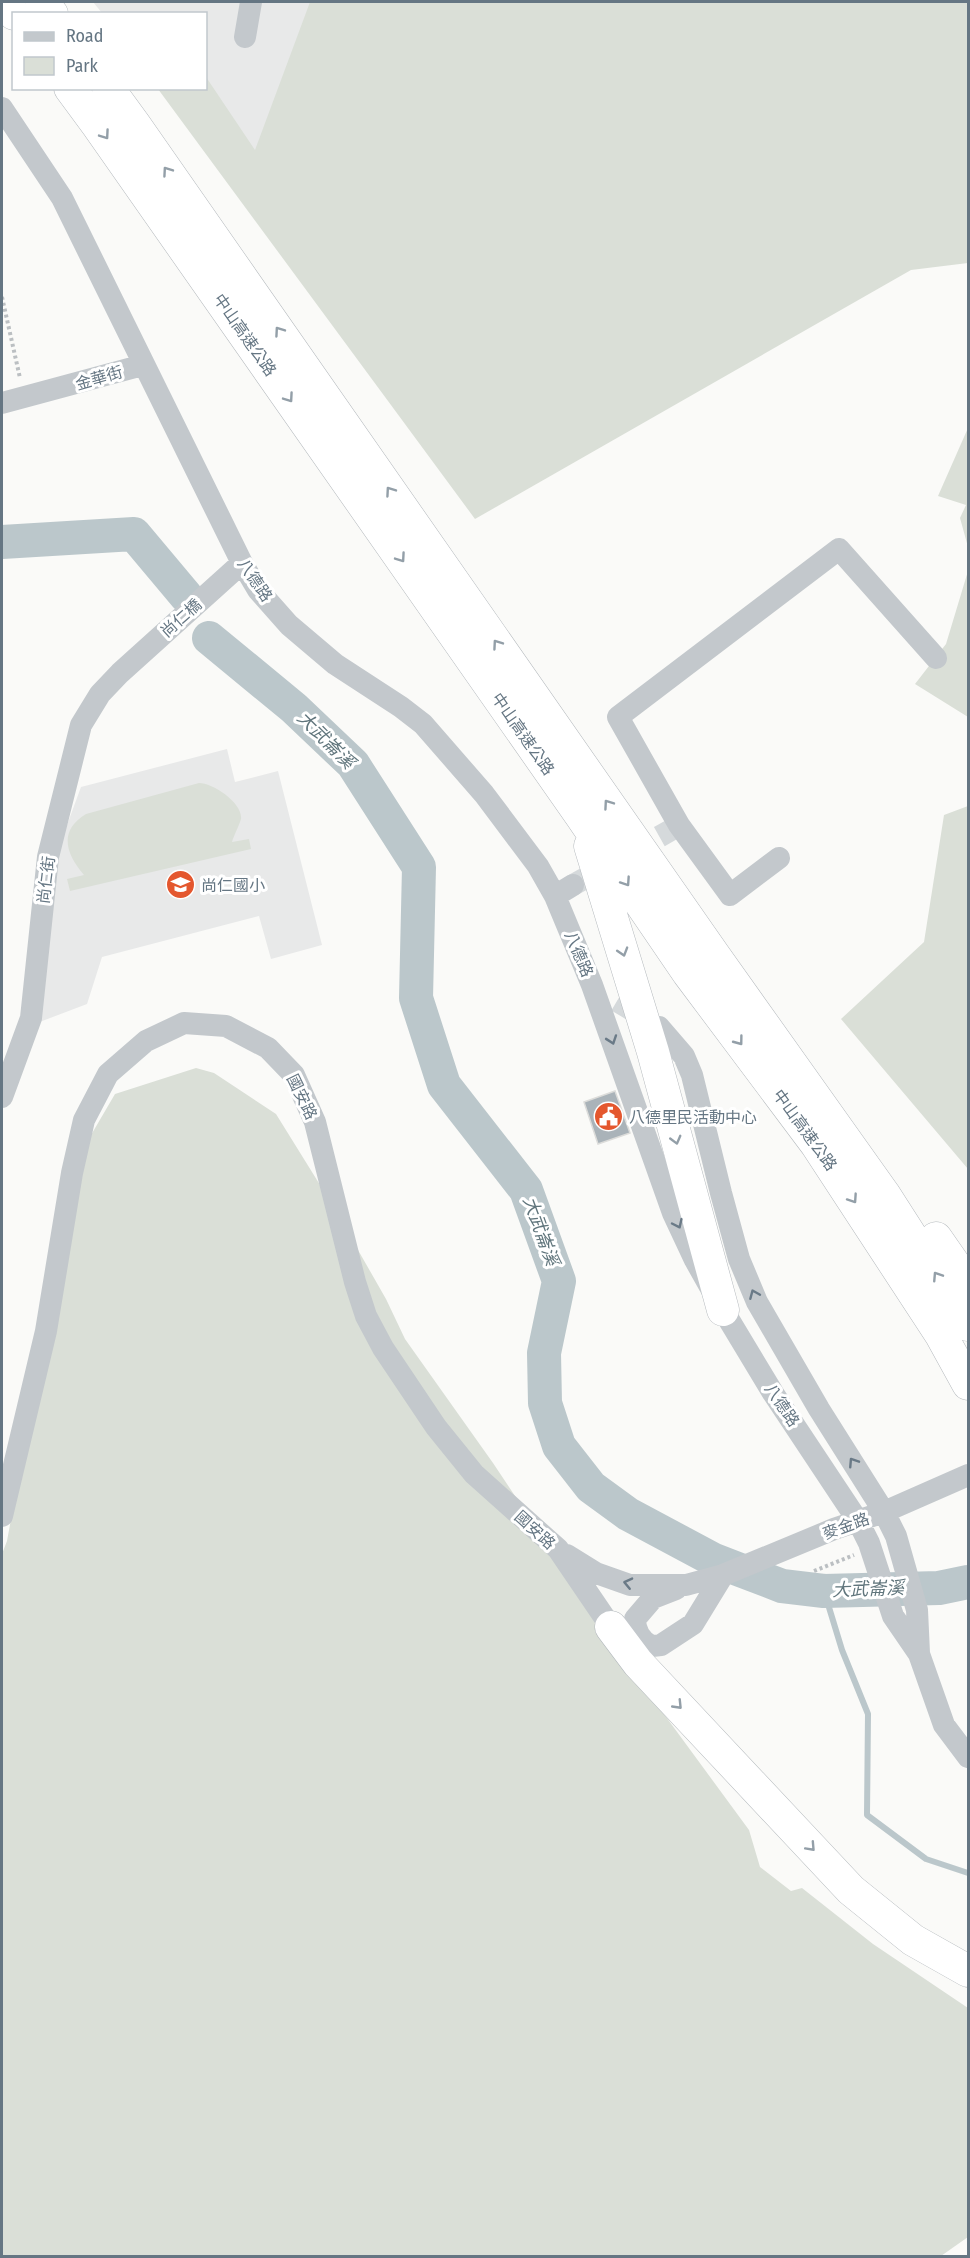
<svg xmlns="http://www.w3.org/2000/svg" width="970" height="2258" font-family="'Fira Sans Condensed','Noto Sans TC',sans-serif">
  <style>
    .built { fill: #e8e9e9 }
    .green { fill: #dadfd7 }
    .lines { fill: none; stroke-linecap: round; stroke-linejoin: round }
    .stream { stroke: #bbc7cb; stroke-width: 6 }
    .river { stroke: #bbc7cb; stroke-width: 34 }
    .building { fill: #aab3b9; stroke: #dcdcda; stroke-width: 1.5 }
    .minor-tunnel { stroke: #d5d9db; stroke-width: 22; stroke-dasharray: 22 11; stroke-linecap: butt }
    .highway-casing { stroke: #b4b9bd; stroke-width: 33 }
    .path { stroke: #bbbfc2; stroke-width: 4; stroke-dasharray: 3 3; stroke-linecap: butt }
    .minor { stroke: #c3c8cc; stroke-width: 22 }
    .highway { stroke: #fff; stroke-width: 32 }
    .oneway { stroke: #939fa8 }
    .oneway2 { stroke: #6a7a87 }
    .labels { text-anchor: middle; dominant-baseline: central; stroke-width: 6; stroke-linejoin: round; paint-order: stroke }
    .street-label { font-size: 16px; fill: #657683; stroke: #fff }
    .poi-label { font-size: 16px; fill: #657683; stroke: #fff; text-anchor: start }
    .water-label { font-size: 18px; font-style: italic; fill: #60757c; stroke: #fff }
  </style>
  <rect width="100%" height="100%" fill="#fafaf8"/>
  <path class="built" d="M93 2H397L276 199 206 88V14L102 13Z
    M227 749 235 782 278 771 322 945 271 959 259 916 102 957 87 1004 37 1023 56 855 81 787Z"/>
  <path class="green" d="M310 2H968V263L911 270 475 519 158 89 206 88V77L255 150Z
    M968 428V547L960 518 966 505 938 496Z
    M968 571V717L915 684 946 644Z
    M199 783C213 783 243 803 241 819 239 826 234 835 232 842L249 839 251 849 70 891 67 879 84 875C66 854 58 831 86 814Z
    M968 806V1169L841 1019 924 942 944 815Z
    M196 1068 214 1073 276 1114 330 1201 386 1299 405 1339 493 1463 625 1661 749 1830 760 1867 791 1891 802 1888 873 1944 968 2008V2237L941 2256H2V1554L7 1541 77 1159 115 1094Z"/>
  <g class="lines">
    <path class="stream" d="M824 1591 842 1650 868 1714 867 1815 926 1859 968 1873"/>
    <path class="river" d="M2 542 134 534 186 596
      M209 638 294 708 353 764 419 867 416 998 444 1085 526 1190 559 1281 544 1353 545 1403 559 1446 591 1487 628 1514 714 1560 782 1586 824 1591 939 1588 968 1582"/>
  </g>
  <path class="building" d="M615 1091 630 1133 598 1144 584 1102Z"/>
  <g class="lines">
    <path class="minor-tunnel" d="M573 885 671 830
      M617 1001 647 1019"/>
    <defs>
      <path id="highway" d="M4 2 14 14
        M42 2 52 14
        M70 88 98 126 581 816 688 973 816 1144 941 1335 968 1384
        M108 88 135 125 714 955 884 1194 968 1325
        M590 846 653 1052 723 1310
        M936 1238 959 1271 968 1279
        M611 1627 638 1663 851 1890 913 1940 968 1971"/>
    </defs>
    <use href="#highway" class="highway-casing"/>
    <path class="path" d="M2 297 20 378
      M814 1571 854 1555"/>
    <path class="minor" d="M245 37 251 2
      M2 108 62 198 242 563 258 590 289 625 335 664 401 707 423 724 484 794 538 866 555 896 592 985 673 1213 695 1260 723 1310 773 1393 858 1521 869 1543 893 1616 919 1654 944 1725 968 1757
      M2 403 143 365
      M779 858 730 895 679 825 618 717 839 549 936 658
      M555 896 573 885
      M659 1027 684 1056 692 1075 721 1193 739 1259 757 1302 819 1409 884 1512 896 1536 917 1610 919 1653
      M2 1097 31 1018 48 857 81 725 100 694 120 673 242 563
      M2 1516 46 1331 72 1173 84 1120 108 1074 146 1041 184 1023 226 1026 268 1048 294 1075 315 1122 355 1282 366 1316 383 1348 436 1427 474 1474 558 1549 611 1627 631 1641 652 1646 661 1645 693 1624 723 1575
      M567 1555 596 1573 630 1585H686L723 1575 834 1529 884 1512 968 1475
      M651 1646C640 1640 635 1631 635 1619L653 1598 676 1589"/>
    <use href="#highway" class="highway"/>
  </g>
  <defs><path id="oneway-chevron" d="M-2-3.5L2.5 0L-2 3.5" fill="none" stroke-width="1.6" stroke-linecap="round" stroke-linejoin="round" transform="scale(1.5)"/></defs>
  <g class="oneway">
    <use href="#oneway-chevron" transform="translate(105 135) rotate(55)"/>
    <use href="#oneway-chevron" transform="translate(167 171) rotate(-125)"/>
    <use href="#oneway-chevron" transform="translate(279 331) rotate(-125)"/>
    <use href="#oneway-chevron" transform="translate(289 398) rotate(55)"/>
    <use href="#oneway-chevron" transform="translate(390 491) rotate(-125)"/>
    <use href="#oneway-chevron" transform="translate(401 558) rotate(55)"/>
    <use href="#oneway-chevron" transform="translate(497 644) rotate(-125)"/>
    <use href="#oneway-chevron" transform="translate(608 804) rotate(-125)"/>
    <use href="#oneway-chevron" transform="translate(626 882) rotate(56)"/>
    <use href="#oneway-chevron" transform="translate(623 952) rotate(73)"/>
    <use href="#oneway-chevron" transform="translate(739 1041) rotate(53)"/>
    <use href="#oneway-chevron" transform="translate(676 1140) rotate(75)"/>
    <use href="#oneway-chevron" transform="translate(853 1199) rotate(56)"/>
    <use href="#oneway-chevron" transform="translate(937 1276) rotate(-123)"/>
    <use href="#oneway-chevron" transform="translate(678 1705) rotate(46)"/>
    <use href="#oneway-chevron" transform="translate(811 1847) rotate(47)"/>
  </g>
  <g class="oneway2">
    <use href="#oneway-chevron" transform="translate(612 1040) rotate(71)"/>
    <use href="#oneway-chevron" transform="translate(678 1224) rotate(65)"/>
    <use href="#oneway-chevron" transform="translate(754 1294) rotate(-113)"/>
    <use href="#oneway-chevron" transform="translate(853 1462) rotate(-123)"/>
    <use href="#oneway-chevron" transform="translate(628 1583) rotate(-167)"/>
  </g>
  <defs>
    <symbol id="school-disc" viewBox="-11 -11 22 22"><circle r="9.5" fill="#e4572e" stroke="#fff"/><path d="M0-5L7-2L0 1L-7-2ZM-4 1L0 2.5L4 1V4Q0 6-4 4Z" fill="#fff"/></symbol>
    <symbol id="civic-disc" viewBox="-11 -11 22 22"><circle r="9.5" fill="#e4572e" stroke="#fff"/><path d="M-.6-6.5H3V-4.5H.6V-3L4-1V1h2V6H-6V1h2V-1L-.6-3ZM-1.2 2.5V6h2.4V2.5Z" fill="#fff"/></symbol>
  </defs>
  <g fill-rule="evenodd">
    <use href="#school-disc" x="164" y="868" width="33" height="33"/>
    <use href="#civic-disc" x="592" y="1100" width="33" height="33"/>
  </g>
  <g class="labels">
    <g class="street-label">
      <text transform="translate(245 335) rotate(55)">中山高速公路</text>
      <text transform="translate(99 378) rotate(-16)">金華街</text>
      <text transform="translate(255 580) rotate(56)">八德路</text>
      <text transform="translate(181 618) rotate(-42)">尚仁橋</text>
      <text transform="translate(523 734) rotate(55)">中山高速公路</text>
      <text transform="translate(46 880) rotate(-83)">尚仁街</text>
      <text transform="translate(579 954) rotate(67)">八德路</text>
      <text transform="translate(302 1097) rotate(64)">國安路</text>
      <text transform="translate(805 1130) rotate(54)">中山高速公路</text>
      <text transform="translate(782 1405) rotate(56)">八德路</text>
      <text transform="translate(846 1526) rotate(-20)">麥金路</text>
      <text transform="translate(535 1530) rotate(42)">國安路</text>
    </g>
    <g class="poi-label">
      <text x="201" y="885">尚仁國小</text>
      <text x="629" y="1117">八德里民活動中心</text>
    </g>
    <g class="water-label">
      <text transform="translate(326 740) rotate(45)">大武崙溪</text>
      <text transform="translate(541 1231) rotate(70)">大武崙溪</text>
      <text transform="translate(868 1589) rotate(-2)">大武崙溪</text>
    </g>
  </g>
  <rect width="970" height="2258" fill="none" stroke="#657683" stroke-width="6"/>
  <rect x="12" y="12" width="195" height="78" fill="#ffffff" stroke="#c1c8cd" stroke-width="1.5"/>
  <rect x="24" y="32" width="30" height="9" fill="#c3c8cc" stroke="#c1c8cd" stroke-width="1.5"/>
  <text x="66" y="42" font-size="18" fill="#657683">Road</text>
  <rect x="24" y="57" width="30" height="18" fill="#dadfd7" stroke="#c1c8cd" stroke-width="1.5"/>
  <text x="66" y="72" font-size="18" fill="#657683">Park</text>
</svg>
